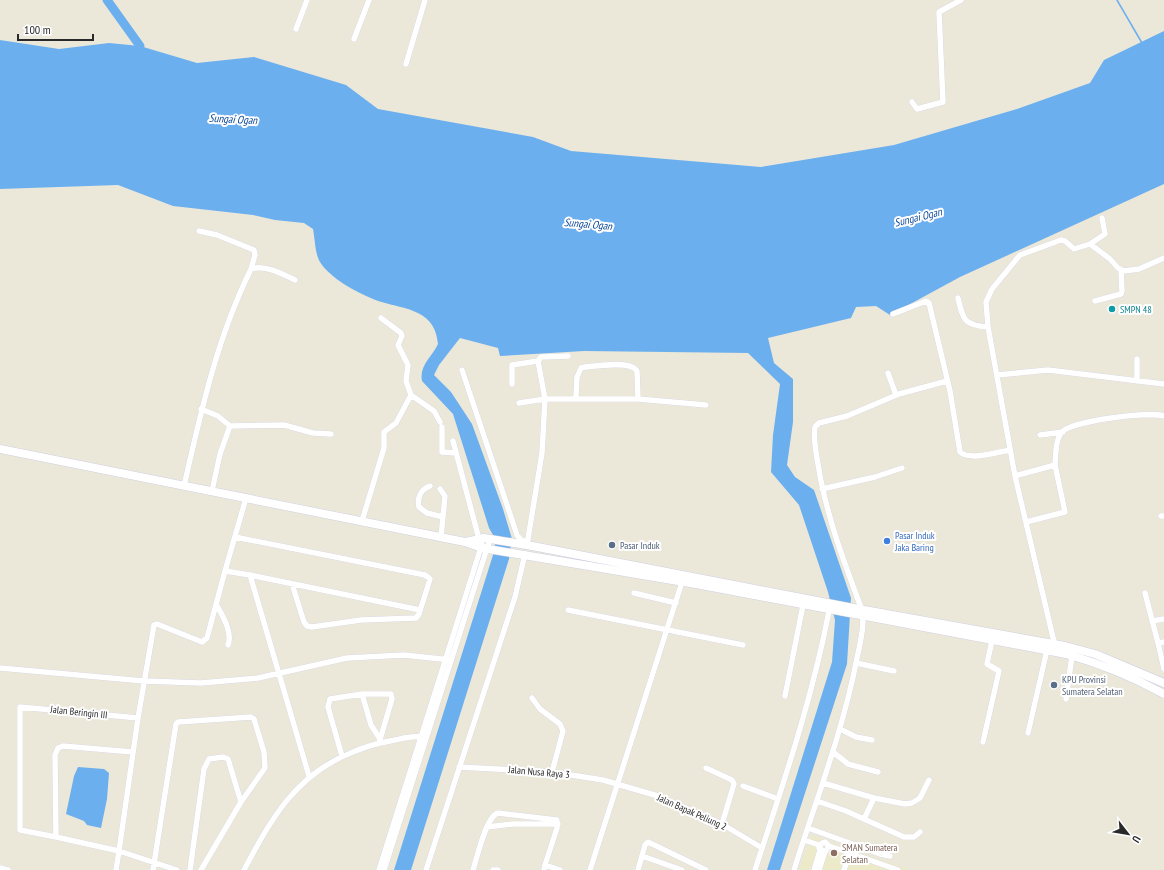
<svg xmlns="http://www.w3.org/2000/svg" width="1164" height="870" font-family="'PT Sans Narrow',sans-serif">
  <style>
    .education { fill: #edeac9 }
    .water { fill: #6cafee }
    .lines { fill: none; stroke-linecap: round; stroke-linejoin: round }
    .stream { stroke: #6cafee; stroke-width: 1.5 }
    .river { stroke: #6cafee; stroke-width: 9 }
    .street-casing { stroke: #d0cfe2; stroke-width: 6 }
    .secondary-casing { stroke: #d0cfe2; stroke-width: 9 }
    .street { stroke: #fff; stroke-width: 5.5 }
    .secondary { stroke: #fff; stroke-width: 8 }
    .culture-dot { fill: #0f9aa8; stroke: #fff; stroke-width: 1.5 }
    .shop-dot { fill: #3f7fe0; stroke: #fff; stroke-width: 1.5 }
    .service-dot { fill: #5c6f8a; stroke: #fff; stroke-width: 1.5 }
    .education-dot { fill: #8d6e63; stroke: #fff; stroke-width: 1.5 }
    .labels { text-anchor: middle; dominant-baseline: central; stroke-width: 4; stroke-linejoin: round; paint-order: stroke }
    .culture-label { font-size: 10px; fill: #0d838f; stroke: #fff; text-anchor: start }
    .shop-label { font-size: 10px; fill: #366cbe; stroke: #fff; text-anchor: start }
    .service-label { font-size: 10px; fill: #4e5e75; stroke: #fff; text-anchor: start }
    .street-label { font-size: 10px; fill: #292929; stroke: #fff }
    .education-label { font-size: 10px; fill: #785e54; stroke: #fff; text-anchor: start }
    .water-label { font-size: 11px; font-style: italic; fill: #0d4999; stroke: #fff }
  </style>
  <rect width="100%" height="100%" fill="#ebe8da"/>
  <path class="education" d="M812 836 910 870H799Z"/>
  <path class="water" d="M1164 31V184L960 277 890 315 876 306 856 307 851 318 768 338 774 363 793 379V422L787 465 795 477 814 490 851 598 847 664 780 870H767L832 662 835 620 828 592 799 505 771 472 773 435 780 384 748 353 584 351 500 356 498 348 460 338 439 365 434 375 451 392 472 424 503 509 512 539 509 559 411 870H394L493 555 496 540 489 528 453 414 422 381C419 365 432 357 438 344 435 306 400 310 373 299 356 292 330 278 320 262 315 254 315 239 313 229L304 223 275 220 253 215 173 206 118 185 0 189V40L59 49 109 43 140 46 197 63 254 57 346 85 378 109 533 137 571 151 761 167 894 145 1017 109 1090 83 1104 60Z
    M78 767 104 769 109 773 107 799 101 828 87 825 84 821 66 814 74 776Z"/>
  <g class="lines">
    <path class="stream" d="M1117 0 1142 43"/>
    <path class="river" d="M107 0 140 46"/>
    <defs>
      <path id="street" d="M296 29 307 0
        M354 39 369 0
        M406 64 425 0
        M912 102 917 109 943 102 939 12 961 0
        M199 231 217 235 254 250 255 255 251 269
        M1090 244 1105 234 1102 218
        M958 298C963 320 964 325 988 327
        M1095 301 1121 294 1122 291 1121 270
        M893 314 926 301 929 303 950 391 960 452C970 461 998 452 1010 450
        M381 318 401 333 402 336 398 345 408 365 406 381 411 395
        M462 370 517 535 521 540 527 542
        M888 373 896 395
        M997 375 1048 370 1164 384
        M1137 381V359
        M512 384V365L538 361 541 357 568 356
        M576 397 577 377 581 368 585 367C597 366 631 360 637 371L638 399
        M519 403 545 399 538 361
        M201 409 218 416 230 426 284 425 313 433 331 434
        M442 427V452L456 453
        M1040 435 1063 432
        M453 441 479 539
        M1015 476 1055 465C1056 455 1055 440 1062 432 1072 421 1149 411 1164 416
        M184 486C201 411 217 338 251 269 264 264 283 274 295 280
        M430 486C420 490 417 498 419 507L427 513 443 517
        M440 489 445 496 441 537
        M822 489 875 477 902 468
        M212 491 220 454 230 426
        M246 498 225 571 250 575 309 776
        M1161 516H1164
        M362 521 384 448V432L396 423 411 395 434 411 440 422
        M1026 522 1065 512 1055 465
        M235 537 425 575 430 579 419 614 416 618 361 620 312 627 307 626 304 622 292 584
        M527 545 542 453 545 399H638L706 405
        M250 575 420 610
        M634 593 676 603
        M1145 593 1158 643
        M216 604C222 615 233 632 228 645
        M568 610 743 645
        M1152 621 1164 619
        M1164 642 1158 643 1164 669
        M1055 646 1015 476 988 327 986 302 992 289 1020 255 1061 240 1065 241 1074 249 1090 244 1110 259 1118 268 1124 271 1139 269 1164 258
        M856 663 894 671
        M0 668 144 681 201 683 258 678 347 658 404 655 451 660
        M362 694 371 725 380 739
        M785 696 803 605
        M532 698 540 709 560 724 563 731 552 772
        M1066 699 1072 656
        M840 729 856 737 872 740
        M1028 733 1047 650
        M983 742 999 671 987 664 992 640
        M133 752 63 746 58 748 55 755 56 837 119 851 138 718 154 625 157 624 202 642 207 638 225 571
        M833 752 848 764 878 772
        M342 756 328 707 330 699 362 694H391L392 699 379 743
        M459 767 552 772 603 780 658 796 722 824 762 848
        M706 768 732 780 734 784 722 824
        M823 783 874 798 864 819
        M743 786 778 799
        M874 798 905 804 912 803 920 798 929 780
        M817 801 846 811 904 837H914L920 832
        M487 827 513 824H558
        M808 828 880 854 890 856
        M56 837 20 830V707L138 718
        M804 840 819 845
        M829 846 825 852 819 848 822 843 825 842 829 846 850 853 844 870
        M850 853 898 870
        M642 856 682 870
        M0 868 8 870
        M116 870 119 851 177 870
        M153 870 176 724 178 722 251 717 254 719 264 752 265 768 241 802 201 870
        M190 870 204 769 209 759 223 757 228 759 241 802
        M244 870C271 819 296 774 353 752 365 747 377 743 390 741 401 739 413 735 424 737
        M379 870 482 544
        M384 870 490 539
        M426 870 515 597 525 554
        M473 870C477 858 486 816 498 813L557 820V828L545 865
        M493 870H498
        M544 870 545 865 560 870
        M590 870 683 579
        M638 870 645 845 648 842 706 870
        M755 870C783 784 812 700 829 611
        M794 870C816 800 843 731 857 658 860 644 865 624 862 610 844 562 826 515 818 464 816 453 813 438 815 427L819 423 847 416 899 394 947 381
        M814 870 820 850
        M819 870 825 852"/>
      <path id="secondary" d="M0 449 465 542 482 548 696 584 1066 654C1102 664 1131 676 1164 694
        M466 542 484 538 527 545 853 608 1065 646 1095 654 1164 683"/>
    </defs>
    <use href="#street" class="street-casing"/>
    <use href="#secondary" class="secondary-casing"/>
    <use href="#street" class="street"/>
    <use href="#secondary" class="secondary"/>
  </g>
  <circle class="culture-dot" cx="1112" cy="309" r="4"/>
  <circle class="shop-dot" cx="887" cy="541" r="4"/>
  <g class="service-dot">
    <circle cx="612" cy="545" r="4"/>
    <circle cx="1054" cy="685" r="4"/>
  </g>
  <circle class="education-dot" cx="834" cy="853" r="4"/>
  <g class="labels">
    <g class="culture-label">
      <text x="1120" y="309">SMPN 48</text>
    </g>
    <g class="shop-label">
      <text x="895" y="535">Pasar Induk<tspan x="895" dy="12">Jaka Baring</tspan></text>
    </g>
    <g class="service-label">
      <text x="620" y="545">Pasar Induk</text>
      <text x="1062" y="679">KPU Provinsi<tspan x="1062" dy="12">Sumatera Selatan</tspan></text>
    </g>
    <g class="street-label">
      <text transform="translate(79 712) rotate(6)">Jalan Beringin III</text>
      <text transform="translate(539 772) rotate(5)">Jalan Nusa Raya 3</text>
      <text transform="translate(692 812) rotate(24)">Jalan Bapak Peliung 2</text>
    </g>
    <g class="education-label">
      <text x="842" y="847">SMAN Sumatera<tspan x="842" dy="12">Selatan</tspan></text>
    </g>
    <g class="water-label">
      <text transform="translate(233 119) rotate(3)">Sungai Ogan</text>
      <text transform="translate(918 217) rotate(-14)">Sungai Ogan</text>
      <text transform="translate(588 224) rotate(5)">Sungai Ogan</text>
    </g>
  </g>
  <g transform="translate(1128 834) rotate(121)" stroke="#ffffff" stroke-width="3" paint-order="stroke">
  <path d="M0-3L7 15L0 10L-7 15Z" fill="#292929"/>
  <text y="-6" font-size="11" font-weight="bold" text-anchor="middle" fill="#292929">U</text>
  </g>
  <path d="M18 34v6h75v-6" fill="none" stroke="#292929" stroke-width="2"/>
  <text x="24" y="34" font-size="12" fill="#292929" stroke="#ffffff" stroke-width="3" paint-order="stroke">100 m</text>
</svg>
